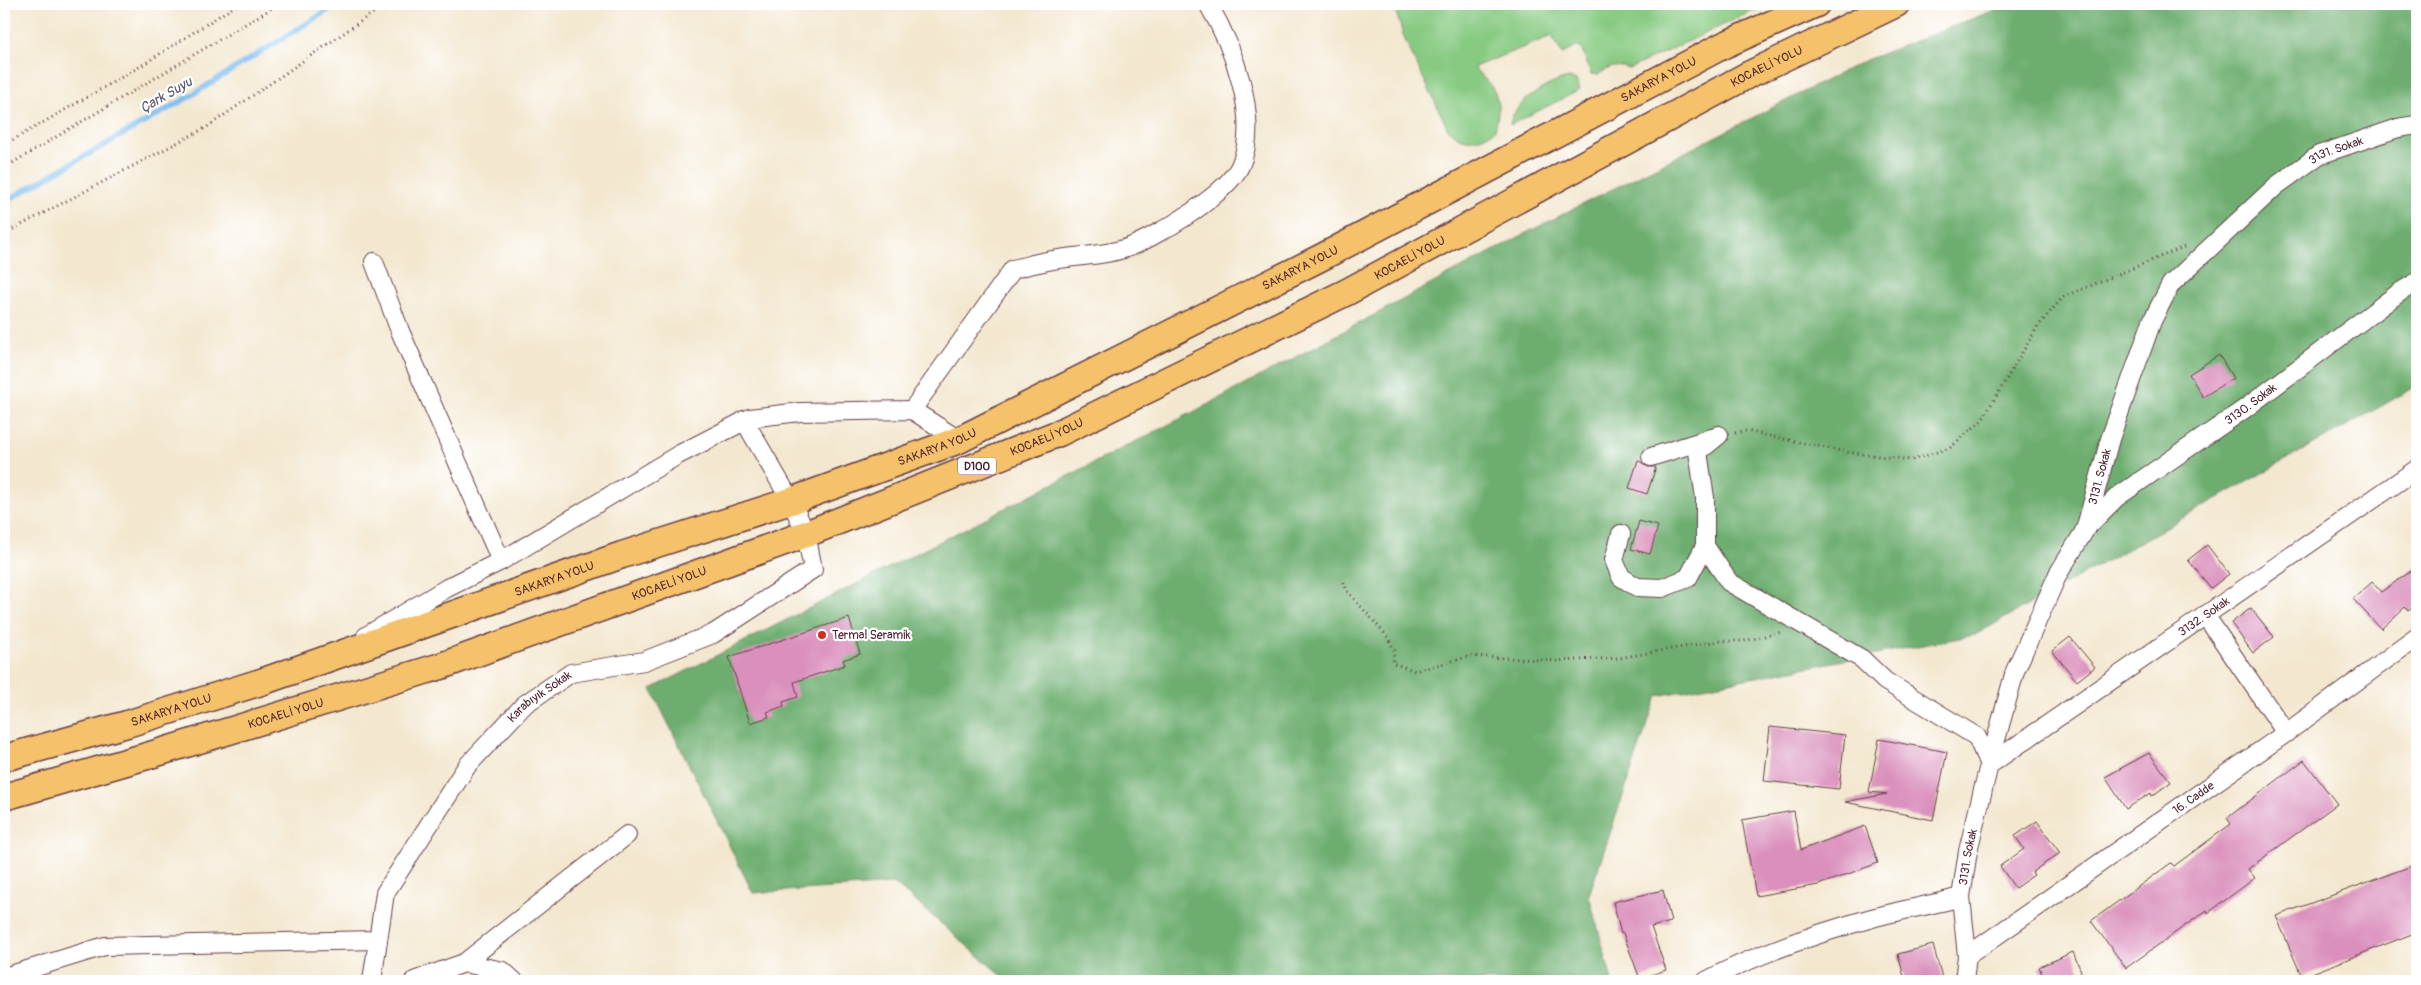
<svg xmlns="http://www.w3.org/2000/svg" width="2421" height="985" font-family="Pangolin,sans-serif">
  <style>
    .green { fill: #87ca82; stroke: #687456 }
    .forest { fill: #6dae70; stroke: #5c664e }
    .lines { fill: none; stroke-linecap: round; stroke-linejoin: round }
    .stream { stroke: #78bbee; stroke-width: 5.5 }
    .building { fill: #da8fbc }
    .minor-casing { stroke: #633d44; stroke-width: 20 }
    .highway-casing { stroke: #633d44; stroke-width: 29 }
    .path { stroke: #633d44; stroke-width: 3; stroke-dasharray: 1 4; stroke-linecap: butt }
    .minor { stroke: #fff; stroke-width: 18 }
    .highway { stroke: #f5c16b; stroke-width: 26 }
    .poi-dot { fill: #c8321e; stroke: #fff; stroke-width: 2 }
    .labels { text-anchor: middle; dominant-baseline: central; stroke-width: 4.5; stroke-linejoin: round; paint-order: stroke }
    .shield { fill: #fff; stroke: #80626b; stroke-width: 1 }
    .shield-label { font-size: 11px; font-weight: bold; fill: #4a1f2b }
    .street-label { font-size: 12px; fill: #4a1f2b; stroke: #fff }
    .poi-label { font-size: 12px; fill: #4a1f2b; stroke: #fff; text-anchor: start }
    .water-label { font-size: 14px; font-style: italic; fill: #5a566f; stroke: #fff }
  </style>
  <rect width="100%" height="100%" fill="#fff"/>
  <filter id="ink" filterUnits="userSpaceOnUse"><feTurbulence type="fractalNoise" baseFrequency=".02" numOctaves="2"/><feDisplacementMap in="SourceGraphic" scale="10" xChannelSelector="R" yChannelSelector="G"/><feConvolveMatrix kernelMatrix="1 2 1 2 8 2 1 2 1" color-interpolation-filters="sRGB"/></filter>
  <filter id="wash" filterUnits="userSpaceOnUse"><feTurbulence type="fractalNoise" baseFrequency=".0096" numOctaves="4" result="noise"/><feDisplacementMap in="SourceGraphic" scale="20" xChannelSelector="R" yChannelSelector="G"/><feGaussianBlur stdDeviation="1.12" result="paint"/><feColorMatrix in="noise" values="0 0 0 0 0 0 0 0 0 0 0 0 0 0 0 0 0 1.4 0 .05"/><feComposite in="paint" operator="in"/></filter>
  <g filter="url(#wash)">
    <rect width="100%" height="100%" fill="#f3e7cf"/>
    <path class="green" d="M1393 4H1768L1629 69C1617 64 1608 67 1598 75L1591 74 1581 48 1577 47 1562 54 1552 36 1474 67C1479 75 1487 80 1492 88 1501 100 1498 117 1495 130 1479 141 1463 144 1448 129L1405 40Z
      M1569 78 1576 80 1580 90 1510 125C1511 104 1550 81 1569 78Z"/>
    <path class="forest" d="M2010 4H2417V386L1975 635 1657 696 1589 895 1612 981H1008L895 884 753 893 651 689 1203 407 1528 232 1866 60Z"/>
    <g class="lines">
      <path class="stream" d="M4 202 187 98 338 4"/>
    </g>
    <g id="blocks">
      <path class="building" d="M2219 355 2233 378 2203 397 2189 374Z
        M1638 460 1648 467H1656L1647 494 1629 488Z
        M1639 521 1658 526 1650 554 1631 549Z
        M2207 545 2229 574 2211 588 2188 560Z
        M2417 567V604L2408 611 2405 607 2381 629 2353 599 2372 582 2381 592Z
        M2251 608 2274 637 2253 653 2231 623Z
        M849 618 860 654 843 660 845 665 794 682 798 697 783 702 784 706 767 712 769 717 750 723 729 657Z
        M2070 637 2095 667 2077 681 2052 651Z
        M1770 727 1845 735 1839 789 1764 781Z
        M1879 739 1947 752 1933 820 1845 802 1887 794 1869 792Z
        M2149 753 2171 782 2152 796 2151 793 2126 809 2105 777Z
        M2304 760 2337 804 2248 869 2255 878 2208 913 2207 910 2126 968 2091 921 2171 863 2174 866 2231 824 2227 818Z
        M1794 811 1801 850 1865 826 1878 863 1818 885 1756 896 1742 820Z
        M2037 821 2060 853 2032 872 2034 875 2015 888 2000 866 2024 849 2015 836Z
        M2417 864V932L2302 977 2276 916Z
        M1663 890 1671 922 1651 927 1666 970 1640 979 1623 933 1621 934 1613 902Z
        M1933 945 1943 981H1905L1898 954Z
        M2073 952 2085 981H2045L2039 967Z"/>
    </g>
  </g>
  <g filter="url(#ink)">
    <use href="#blocks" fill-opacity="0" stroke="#633d44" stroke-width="1"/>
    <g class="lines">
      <defs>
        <g id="minor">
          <path d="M374 262 400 331 501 561"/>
          <path d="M912 410 1013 269C1026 266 1040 262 1053 260 1079 255 1107 256 1132 246 1145 241 1159 232 1172 225 1192 213 1230 187 1240 166 1261 119 1233 46 1208 4"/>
          <path d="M1651 457 1711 438"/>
          <path id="s1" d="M2085 529 2117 497 2243 410 2400 292 2417 282"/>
          <path d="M1621 534 1614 560 1621 577 1637 587 1662 588 1688 578 1705 546V498L1698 452 1719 435"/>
          <path id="s2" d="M1705 546 1729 582 1862 659 1885 681 1977 737 1989 765 2417 469"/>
          <path d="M2205 615 2286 733"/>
          <path d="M366 636 447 588 501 561 678 455 750 418 800 412 912 410 959 440"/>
          <path id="s3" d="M1967 956 2286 733 2417 637"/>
          <path d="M464 963 627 835"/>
          <path d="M4 977 105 946 378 940"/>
          <path id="s4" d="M372 981 385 893 467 766 525 704 571 673 644 661 713 634 813 569 806 534 791 501 744 420"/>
          <path d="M414 981 464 963 503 971 514 981"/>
          <path d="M1706 981C1758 953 1815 934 1872 918 1901 910 1932 905 1961 897"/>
          <path id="s5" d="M1964 981 1967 956 1961 897 1968 851 1989 765 2015 671 2058 574 2085 530 2110 439 2152 321 2171 284 2276 186 2319 155 2398 128 2417 125"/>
        </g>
        <g id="highway">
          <path id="s6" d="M4 758 127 724 264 681 622 555 791 501 959 440 1322 257 1724 45 1816 4"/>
          <path id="s7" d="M4 797 147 756 441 666 806 534 1059 433 1347 292 1748 75 1896 4"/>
        </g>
      </defs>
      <use href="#minor" class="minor-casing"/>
      <use href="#highway" class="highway-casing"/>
      <path class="path" d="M4 145 136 69 238 4
        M4 168 279 4
        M4 234 207 127 386 4
        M1735 433 1746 431 1846 452 1912 460 1950 448 1982 420 2038 326 2063 297 2184 247
        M1344 582 1347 591 1387 636 1394 650 1393 663 1415 671 1471 656 1558 661 1619 658 1718 641H1744L1782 632"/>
      <use href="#minor" class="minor"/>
      <use href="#highway" class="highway"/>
    </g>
  </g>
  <circle class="poi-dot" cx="822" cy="635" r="5"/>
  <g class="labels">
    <rect class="shield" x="958" y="457.5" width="38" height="17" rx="4"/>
    <g class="shield-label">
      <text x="977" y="466">D100</text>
    </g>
    <g class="street-label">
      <text stroke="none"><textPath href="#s7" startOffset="1914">KOCAELİ YOLU</textPath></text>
      <text stroke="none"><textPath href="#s6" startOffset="1794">SAKARYA YOLU</textPath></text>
      <text stroke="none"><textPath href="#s5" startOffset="950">3131. Sokak</textPath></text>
      <text stroke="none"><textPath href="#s7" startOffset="1509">KOCAELİ YOLU</textPath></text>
      <text stroke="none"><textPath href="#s6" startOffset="1389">SAKARYA YOLU</textPath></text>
      <text stroke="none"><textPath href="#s1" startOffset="208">3130. Sokak</textPath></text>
      <text stroke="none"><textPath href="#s7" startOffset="1104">KOCAELİ YOLU</textPath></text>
      <text stroke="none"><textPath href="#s6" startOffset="984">SAKARYA YOLU</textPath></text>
      <text stroke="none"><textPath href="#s5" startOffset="530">3131. Sokak</textPath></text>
      <text stroke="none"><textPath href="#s6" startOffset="579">SAKARYA YOLU</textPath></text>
      <text stroke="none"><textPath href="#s7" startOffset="699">KOCAELİ YOLU</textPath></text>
      <text stroke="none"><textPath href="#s2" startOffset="628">3132. Sokak</textPath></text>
      <text stroke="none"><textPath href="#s4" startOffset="341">Karabıyık Sokak</textPath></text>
      <text stroke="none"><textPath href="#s6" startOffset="174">SAKARYA YOLU</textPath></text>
      <text stroke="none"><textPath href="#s7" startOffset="294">KOCAELİ YOLU</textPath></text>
      <text stroke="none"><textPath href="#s3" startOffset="276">16. Cadde</textPath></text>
      <text stroke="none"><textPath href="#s5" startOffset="125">3131. Sokak</textPath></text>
    </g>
    <g class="poi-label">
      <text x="832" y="635">Termal Seramik</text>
    </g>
    <g class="water-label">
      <text transform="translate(166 95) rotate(-30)">Çark Suyu</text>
    </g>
  </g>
  <rect width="2421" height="985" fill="none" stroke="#fff" stroke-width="20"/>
</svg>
